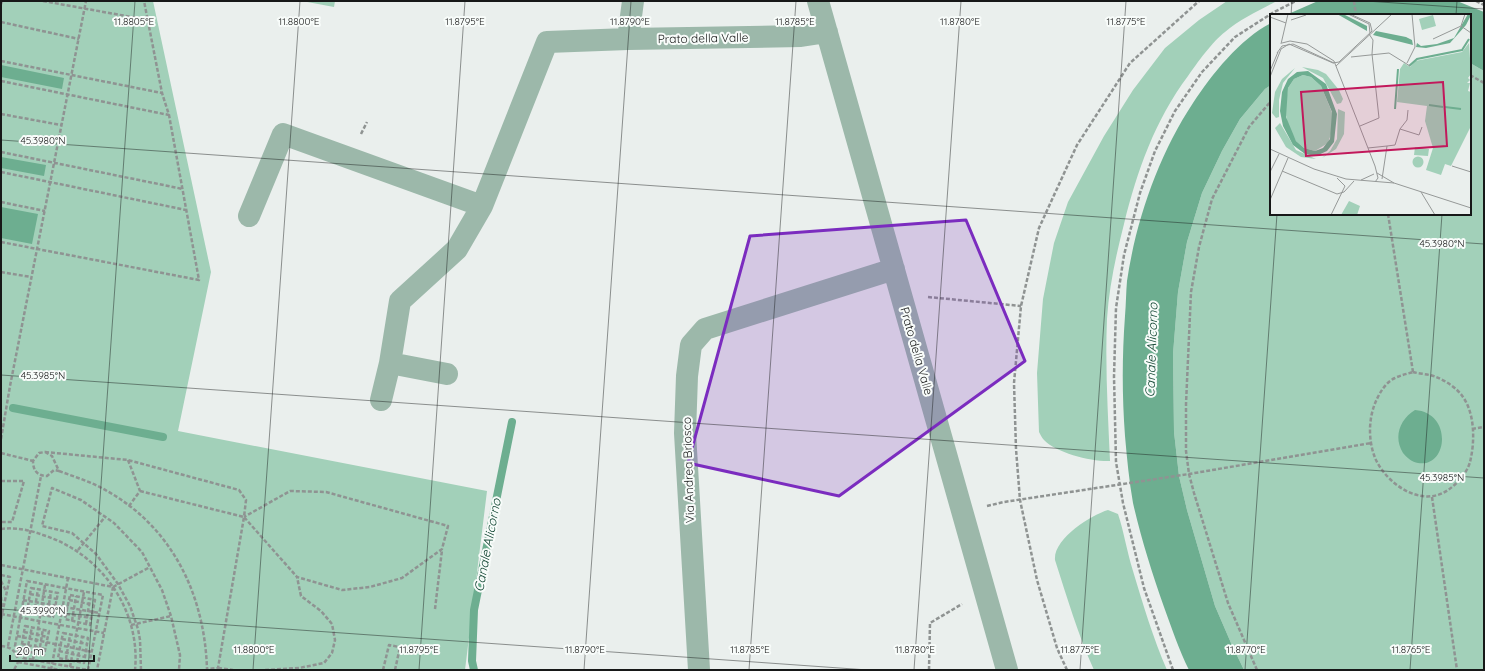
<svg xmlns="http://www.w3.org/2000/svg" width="1485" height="671" font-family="Quicksand,sans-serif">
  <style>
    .green { fill: #a2d0b9 }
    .water { fill: #6dae90 }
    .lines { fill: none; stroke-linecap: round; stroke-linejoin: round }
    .stream { stroke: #6dae90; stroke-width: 8 }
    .path { stroke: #8f9392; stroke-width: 2.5; stroke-dasharray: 4 2; stroke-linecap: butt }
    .minor { stroke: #9cb8aa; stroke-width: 22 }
    .marked { fill: #7b2cbf; fill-opacity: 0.2; stroke: #7b2cbf; stroke-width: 3; stroke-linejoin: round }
    .ticks { fill: none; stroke: #171818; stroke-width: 1; stroke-opacity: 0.45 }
    .labels { text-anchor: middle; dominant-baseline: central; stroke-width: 4; stroke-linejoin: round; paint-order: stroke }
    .street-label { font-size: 12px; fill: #171818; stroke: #f8fcfa }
    .water-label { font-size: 13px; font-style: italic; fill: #0e4430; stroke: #f8fcfa }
    .inset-river { fill: none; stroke: #6dae90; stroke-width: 2 }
    .inset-road { fill: none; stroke: #969998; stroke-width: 1 }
    .view { fill: #c2185b; fill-opacity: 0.15; stroke: #c2185b; stroke-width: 2 }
    .inset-edge { fill: none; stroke: #171818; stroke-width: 2 }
    .ticks-label { font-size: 10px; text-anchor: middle; fill: #171818; stroke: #f8fcfa; stroke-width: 4; stroke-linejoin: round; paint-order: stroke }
  </style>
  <rect width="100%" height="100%" fill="#eaefed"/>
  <path class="green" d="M1 1H153L211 272 178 431 487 491 465 670H1Z
    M302 1H335L334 7Z
    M1227 1H1277C1260 10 1239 20 1225 32 1213 41 1197 63 1188 76 1155 120 1137 171 1124 224 1116 255 1109 287 1107 319 1105 366 1108 414 1110 461 1093 462 1056 453 1044 440 1042 438 1040 434 1039 432L1037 373 1043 299 1054 243 1068 202 1104 136 1133 90 1165 48 1199 20Z
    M1470 63 1484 71V670H1244L1231 643 1215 606 1187 510 1179 476 1174 432 1173 354 1178 292 1187 242 1202 193 1222 151 1240 119 1265 89 1271 85V214H1470Z
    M1108 510 1118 514C1124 532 1127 552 1133 571 1143 604 1153 638 1167 670H1094C1078 635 1067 597 1055 560 1053 539 1091 515 1108 510Z"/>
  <path class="water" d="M1318 1H1457L1484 12V71L1470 63V15H1286Z
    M1271 23V85L1265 89 1240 119 1222 151 1202 193 1187 242 1178 292 1173 354 1174 432 1179 476 1187 510 1215 606 1231 643 1244 670H1189C1179 650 1172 629 1164 607 1152 573 1141 538 1133 503 1129 481 1127 458 1125 436 1122 396 1122 356 1125 316 1126 304 1126 292 1127 281 1136 220 1159 154 1193 103 1212 74 1240 39 1271 23Z
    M1 65 64 78 62 89 1 77Z
    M1 157 46 165 44 176 1 168Z
    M1 207 38 214 32 244 1 238Z
    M1415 410C1453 413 1448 468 1418 463 1412 462 1407 458 1403 453 1393 437 1400 419 1415 410Z"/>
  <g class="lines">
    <path class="stream" d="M13 408 163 437
      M474 670 472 661 474 610 512 422"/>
    <path class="path" d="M43 1 148 20
      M1354 1 1356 15
      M1476 1 1484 5
      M1 4 2 1
      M1 22 79 39
      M1 61 162 93
      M1470 75 1484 83
      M1 81 169 115
      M1 114 61 125
      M361 134 367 122
      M1 152 183 189
      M1 172 186 210
      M1 202 45 211
      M1388 214 1413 372
      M1 242 199 280 169 115 162 93 144 1
      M1 272 31 277
      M928 297 1021 306
      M1413 372C1420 374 1429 374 1436 377 1446 381 1457 388 1463 397 1475 414 1475 442 1470 462 1467 473 1457 484 1448 490 1422 508 1388 485 1376 460 1368 442 1368 419 1376 401 1380 392 1386 382 1395 378 1401 375 1407 374 1413 372Z
      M1472 429 1484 427
      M1 439 10 386 86 1
      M45 452 128 460 239 490 246 500 244 517 297 577 342 590 370 587 402 578 442 549 448 526 326 492 290 491 244 517
      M45 452 52 456 59 471 54 470 47 476C38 476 33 471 33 461L39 453Z
      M1 453 33 461
      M128 460 140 491 129 506
      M59 471C75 477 92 482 107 491 173 528 205 596 207 670
      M1 481H24L12 522H1
      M140 491 244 517 218 668 207 669
      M1432 497 1457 670
      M987 506 1004 502 1189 474 1371 443
      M1 529C15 527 30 530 43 535 100 553 141 609 135 670
      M78 550 105 517
      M1 565 113 587 97 670
      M1 575 10 577 1 619
      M1 581 6 591
      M27 581 103 595 88 670 23 658 15 646Z
      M113 587 150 567
      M31 588 58 593 53 617 27 612Z
      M30 594 57 599
      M70 595 95 600 90 625 65 619Z
      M1 597 2 608
      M23 600 100 613
      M69 600 94 605
      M28 607 55 611
      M435 609 442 550
      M1 614 104 633
      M34 614 38 589
      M66 614 91 618
      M47 616 51 592
      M72 621 76 596
      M86 624 90 599
      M131 625 171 616
      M25 626 49 631 44 655 21 650Z
      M24 632 48 637
      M63 633 88 638 84 663 58 658Z
      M17 636 92 652
      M62 639 87 644
      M22 644 46 649
      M1 646C11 647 17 651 18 662L14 670
      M8 646 41 476
      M27 651 32 627
      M59 651 85 657
      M39 653 43 629
      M66 659 70 635
      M33 660 45 585
      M18 662 60 670
      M77 662 82 637
      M70 667 84 592
      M218 668 233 670
      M51 670 68 578
      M141 670 140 640 138 629 130 606 118 584 96 554 72 533 42 526 52 488 81 500 114 523 142 552 162 590 171 616 180 655 179 670
      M265 670 299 668 324 663 332 653 335 640 332 624 321 611 301 596 297 577
      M383 670 389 645 404 648
      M395 670 400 647
      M929 670 930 623 962 604
      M1067 670 1057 648 1037 580 1020 500 1016 449 1014 383 1021 306 1039 228 1077 145 1130 63 1199 1
      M1173 670 1144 588 1123 503 1116 462 1114 377 1116 308 1124 255 1140 193 1155 151 1175 111 1202 72 1235 37 1274 12 1296 1
      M1257 670 1228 603 1194 493 1189 474 1186 451V404L1191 292 1199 247 1212 199 1249 127 1271 101"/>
    <path class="minor" d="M633 1 628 39 801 36 827 32
      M818 1 1007 670
      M249 216 283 134 482 206 547 42 628 39
      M390 363 447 374
      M381 400 390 363 400 301 457 249 482 206
      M699 670 685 433 687 376 691 345 705 329 894 269"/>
  </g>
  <path class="marked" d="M966 220 1025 361 839 496 688 463 750 236Z"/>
  <path class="ticks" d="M1366 1 1484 9M1291 15 1292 1M1456 15 1457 1M1 140 1484 244M1 375 1484 478M1 609 868 670M88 670 135 1M253 670 300 1M419 670 465 1M584 670 631 1M749 670 796 1M914 670 961 1M1080 670 1126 1M1245 670 1277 214M1410 670 1442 214"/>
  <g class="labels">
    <g class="street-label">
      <text transform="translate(703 38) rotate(-1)">Prato della Valle</text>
      <text transform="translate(917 351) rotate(74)">Prato della Valle</text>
      <text transform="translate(688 470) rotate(-92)">Via Andrea Briosco</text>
    </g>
    <g class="water-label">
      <text transform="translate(1151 350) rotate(-88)">Canale Alicorno</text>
      <text transform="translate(487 545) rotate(-79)">Canale Alicorno</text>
    </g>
  </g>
  <g transform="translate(1270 14)">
    <rect width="201" height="201" fill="#eaefed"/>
    <path d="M163 1 166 12 152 16 149 5ZM199 29 201 60 198 64 200 66 197 69H200L198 77 201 78V112L181 152 175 150 171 161 156 156 163 134 155 107 157 92 127 88 130 55 134 49 140 53 145 47 192 38ZM32 53 48 56 56 60 69 76 73 85 71 89 67 90 53 64ZM25 54 13 69 9 86V103L6 104 2 99 5 78 12 65ZM33 61 41 63 51 72 63 101 62 117 58 129 45 137 34 134 26 127 18 112 15 96 18 74 24 65ZM68 95 75 98 74 120 66 135 52 144 60 137 67 125ZM10 109 26 136 46 145 31 143 16 133 5 114ZM145 133 159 135 158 142 144 141ZM142.5 148a5.5 5.5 0 1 1 11 0a5.5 5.5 0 1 1-11 0ZM79 187 90 192 87 201H71Z" fill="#a2d0b9"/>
    <path d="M67 0H73L97 12V17ZM198 0 201 1 196 11 180 29 156 34 146 33 147 29 151 32 167 30 184 24ZM106 17 136 23 142 26 143 31 103 21ZM38 57 56 70 67 100 64 128 57 137 46 142 35 140 23 131 13 112 10 97 12 78 18 65 27 58ZM33 61 41 63 51 72 62 98 60 125 53 134 45 137 34 134 26 127 16 103 18 74 24 65Z" fill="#6dae90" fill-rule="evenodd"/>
    <path class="inset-river" d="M139 52 147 45 192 36 199 25M159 91 173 93M175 93 191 95M125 95 128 55"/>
    <path class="inset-road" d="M78 0 99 10 100 19M0 3 16 9M21 6 36 1M191 12 195 0M163 25 191 12 201 19M12 29 20 27 37 30 64 47 105 152 108 164 105 168M11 30 18 0M7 39 12 32 23 30 64 49M81 43 119 39 140 52M137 49 145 33 142 0M66 52 122 0M0 57 8 38M0 63 11 35 19 30 63 49 69 48 102 17 100 9 80 0M90 112 109 104 102 40 103 26 99 20M130 115 137 106 138 96M117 132 125 131 130 115 149 121 152 113M98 134 117 132 112 165M0 135 44 155 76 165 124 169M182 152 201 158M12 157 67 180 74 178 84 167M0 158 9 140M107 159 124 169 201 194M91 166 104 160M151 178 165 201M0 186 18 144M61 201 75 172 67 164"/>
    <path class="view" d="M173 68 177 132 36 142 31 78Z"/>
    <rect width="201" height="201" class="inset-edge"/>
  </g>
  <g class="ticks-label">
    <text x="134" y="25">11.8805°E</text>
    <text x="299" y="25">11.8800°E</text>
    <text x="465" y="25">11.8795°E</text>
    <text x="630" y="25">11.8790°E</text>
    <text x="795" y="25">11.8785°E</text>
    <text x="960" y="25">11.8780°E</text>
    <text x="1126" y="25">11.8775°E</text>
    <text x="43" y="144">45.3980°N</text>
    <text x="1442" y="247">45.3980°N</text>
    <text x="43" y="379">45.3985°N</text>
    <text x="1442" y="481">45.3985°N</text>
    <text x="43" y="614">45.3990°N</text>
    <text x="254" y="653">11.8800°E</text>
    <text x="419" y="653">11.8795°E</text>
    <text x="585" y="653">11.8790°E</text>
    <text x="750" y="653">11.8785°E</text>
    <text x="915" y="653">11.8780°E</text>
    <text x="1080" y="653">11.8775°E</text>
    <text x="1246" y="653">11.8770°E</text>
    <text x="1411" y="653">11.8765°E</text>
  </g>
  <rect width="1485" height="671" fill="none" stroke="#171818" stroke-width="4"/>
  <path d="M10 655v6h84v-6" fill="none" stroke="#171818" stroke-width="2"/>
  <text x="16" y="655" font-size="12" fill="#171818" stroke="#f8fcfa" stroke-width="3" paint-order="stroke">20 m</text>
</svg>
